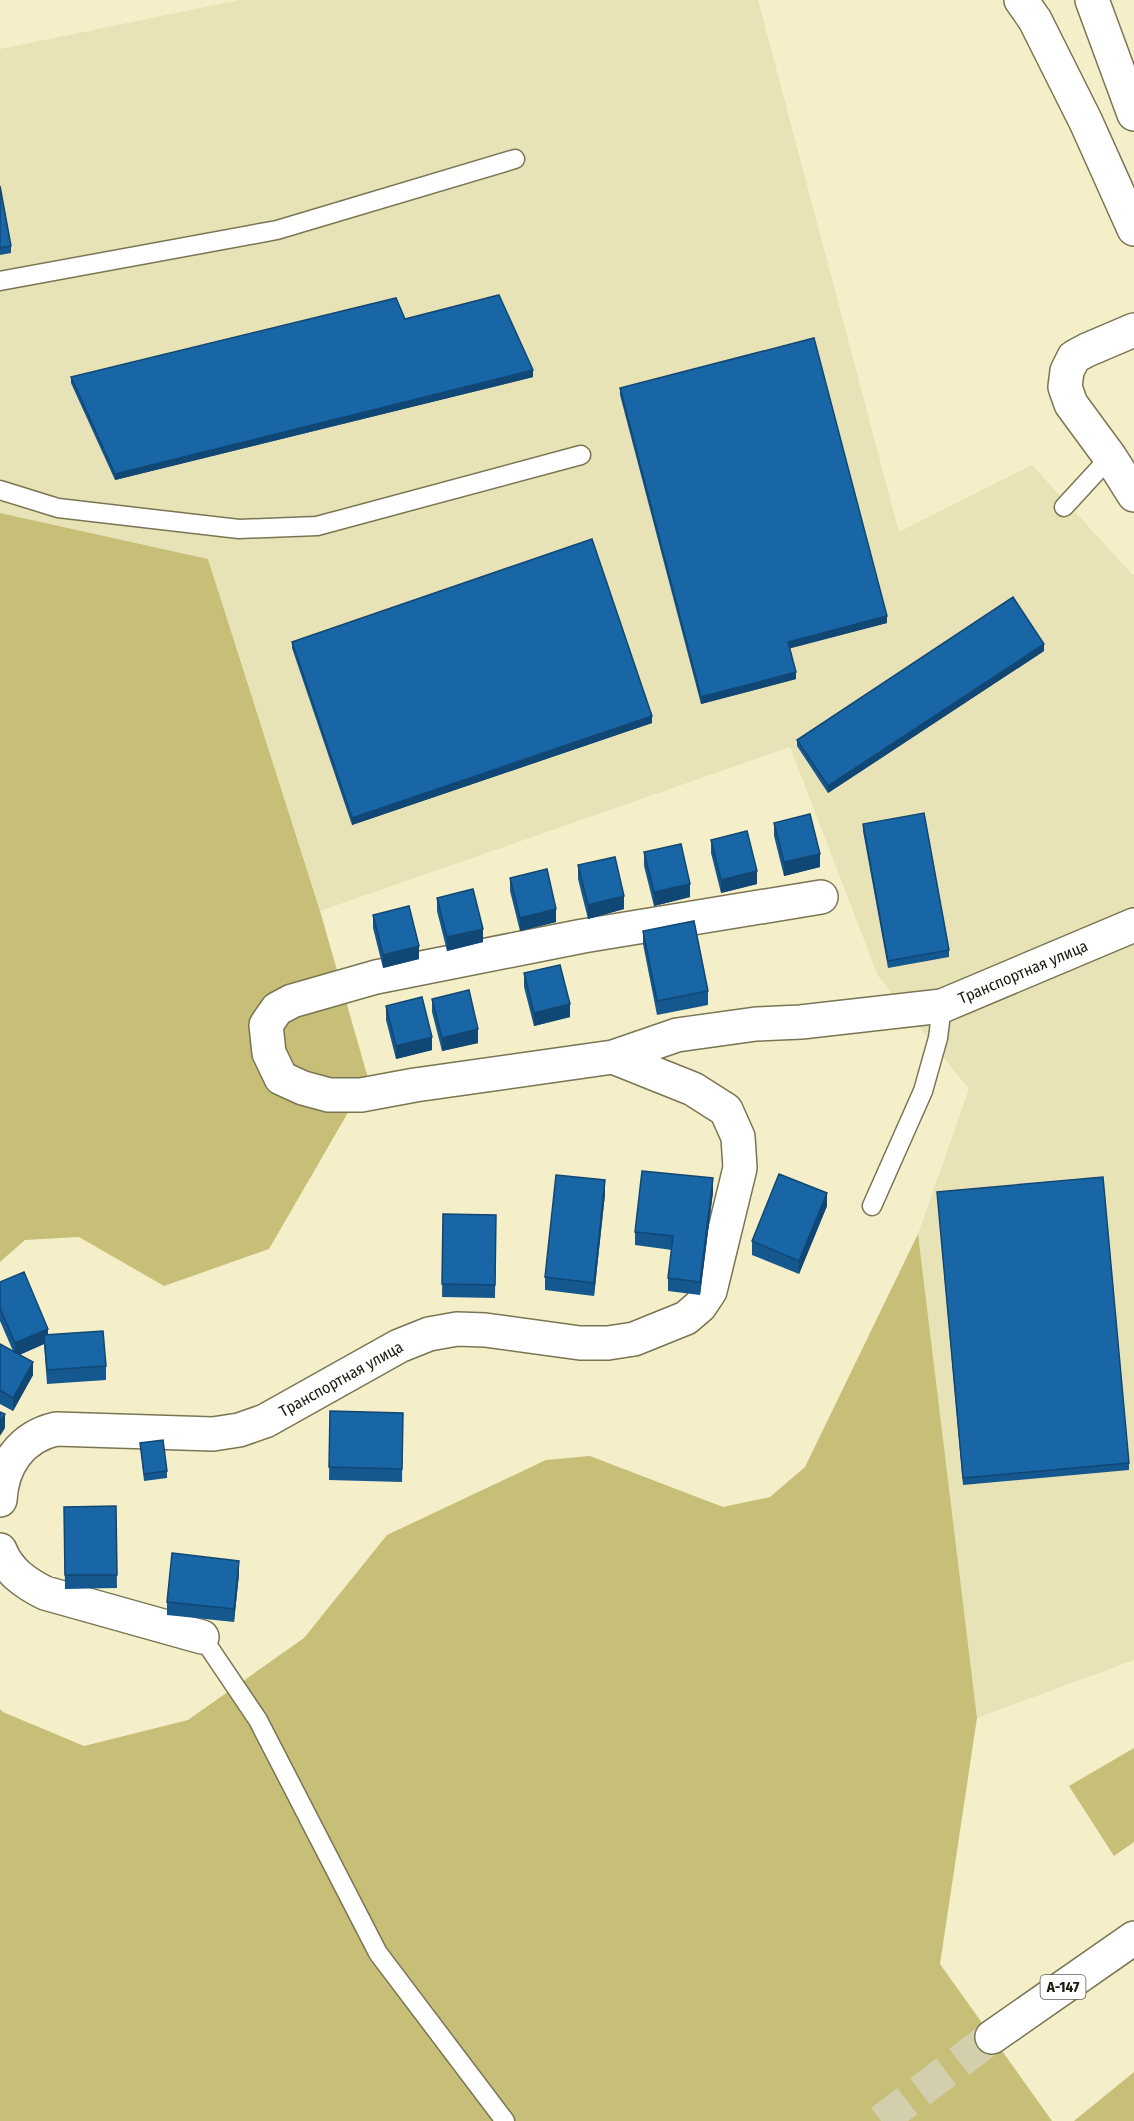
<svg xmlns="http://www.w3.org/2000/svg" width="1134" height="2121" font-family="'Fira Sans Condensed',sans-serif">
  <style>
    .built { fill: #e8e3b6 }
    .green { fill: #c7be78 }
    .lines { fill: none; stroke-linecap: round; stroke-linejoin: round }
    .trunk-tunnel { stroke: #d3cfac; stroke-width: 33; stroke-dasharray: 33 16; stroke-linecap: butt }
    .service-casing { stroke: #797552; stroke-width: 21 }
    .minor-casing { stroke: #797552; stroke-width: 36 }
    .secondary-casing { stroke: #797552; stroke-width: 36 }
    .trunk-casing { stroke: #797552; stroke-width: 36 }
    .service { stroke: #fff; stroke-width: 18 }
    .minor { stroke: #fff; stroke-width: 33 }
    .secondary { stroke: #fff; stroke-width: 33 }
    .trunk { stroke: #fff; stroke-width: 33 }
    .wall { fill: #15588f }
    .shaded-wall { fill: #114774 }
    .building { fill: #1866a6; stroke: #114774; stroke-width: 1.5 }
    .labels { text-anchor: middle; dominant-baseline: central; stroke-width: 6; stroke-linejoin: round; paint-order: stroke }
    .shield { fill: #fff; stroke: #5f5e54; stroke-width: 1.5 }
    .shield-label { font-size: 15px; font-weight: bold; fill: #1a190b }
    .street-label { font-size: 16px; fill: #1a190b; stroke: #fff }
  </style>
  <rect width="100%" height="100%" fill="#f4efc9"/>
  <path class="built" d="M240 0H758L899 532 1032 465 1132 574H1134V1660L977 1718 918 1234 969 1089 878 976 790 747 320 911 208 559 0 513V49Z"/>
  <path class="green" d="M0 513 208 559 320 911 368 1078 269 1249 164 1286 79 1237 25 1240 0 1262Z
    M918 1234 977 1718 940 1964 1052 2121H0V1709L3 1712 84 1746 188 1720 304 1638 387 1535 546 1460 590 1456 723 1507 770 1497 805 1467Z
    M1134 1748V1842L1114 1856 1069 1786Z
    M1134 2072V2121H1074Z"/>
  <g class="lines">
    <path class="trunk-tunnel" d="M881 2121 992 2037"/>
    <defs>
      <path id="service" d="M0 281 277 230 515 159
        M0 490 58 508 239 529 317 526 581 455
        M1064 507 1110 457
        M872 1206 923 1091 938 1038 942 1006
        M202 1637 258 1720 378 1953 505 2121"/>
      <path id="minor" d="M1134 330 1087 350 1074 357 1067 371 1065 387 1071 404 1110 457 1134 495
        M821 897 583 936 376 977 292 1001 277 1009 266 1025 269 1053 281 1078 303 1088 329 1095H361L415 1085 613 1057 677 1035 756 1024 801 1022 942 1006 1134 925
        M0 1500C2 1465 21 1437 56 1429L213 1434 239 1430 265 1421 399 1346 429 1334 457 1329 485 1330 580 1343H608L634 1339 686 1318 700 1306 710 1291 740 1168 738 1137 726 1110 693 1089 613 1057
        M0 1550C8 1571 25 1583 45 1593L202 1637"/>
      <path id="secondary" d="M1021 0 1035 20 1086 122 1134 229
        M1092 0 1134 114"/>
      <path id="trunk" d="M992 2037 1134 1938"/>
    </defs>
    <use href="#service" class="service-casing"/>
    <use href="#minor" class="minor-casing"/>
    <use href="#secondary" class="secondary-casing"/>
    <use href="#trunk" class="trunk-casing"/>
    <use href="#service" class="service"/>
    <use href="#minor" class="minor"/>
    <use href="#secondary" class="secondary"/>
    <use href="#trunk" class="trunk"/>
  </g>
  <path class="wall" d="M0 186 11 246V253L0 255Z
    M405 319 533 377 115 480 71 383V377Z
    M620 388 887 623 789 648 796 679 701 704 620 395Z
    M292 642 652 723 352 825 292 648Z
    M1044 651 828 793 797 746V740Z
    M774 823 820 867 784 876 774 836Z
    M863 824 949 950V957L888 968 863 831Z
    M711 840 757 884 721 893 711 853Z
    M644 852 690 897 654 906 644 866Z
    M578 865 624 909 588 919 578 879Z
    M510 878 556 922 520 931 510 891Z
    M437 898 483 942 447 951 437 911Z
    M373 915 419 959 383 968 373 928Z
    M643 931 708 991V1005L657 1015 643 944Z
    M524 973 570 1017 534 1026 524 987Z
    M432 999 478 1043 442 1051 432 1012Z
    M386 1006 432 1050 396 1059 386 1020Z
    M713 1192 700 1295 668 1291V1278L672 1250 635 1245V1232Z
    M937 1192 1129 1463V1470L963 1485Z
    M605 1194 594 1296 545 1290V1277Z
    M827 1206 799 1274 752 1255V1241Z
    M443 1214 496 1215 495 1298 442 1297Z
    M0 1282 48 1334 106 1366V1380L47 1384 44 1344 19 1355 33 1375 13 1411 0 1404V1344L13 1351 0 1321Z
    M330 1411 403 1413 402 1482 329 1480Z
    M140 1443 167 1471V1478L144 1481Z
    M116 1506 117 1588 65 1589 64 1507Z
    M239 1574 234 1622 167 1615V1602Z"/>
  <path class="shaded-wall" d="M533 370V377L115 480V474Z
    M887 616V623L788 649V642Z
    M1044 644V651L828 793V786Z
    M796 672V679L701 704V697Z
    M652 716V723L352 825V818Z
    M820 854V867L784 876V862Z
    M757 871V884L721 893V880Z
    M690 884V897L654 906V892Z
    M624 896V909L588 919V905Z
    M556 909V922L520 931V918Z
    M483 929V942L447 951V937Z
    M419 946V959L383 968V955Z
    M570 1004V1017L534 1026V1013Z
    M478 1029V1043L442 1051V1038Z
    M432 1037V1050L396 1059V1046Z
    M713 1178V1192L700 1295V1282Z
    M605 1180V1194L594 1296V1283Z
    M827 1193V1206L799 1274V1261Z
    M48 1329V1343L44 1335V1344L15 1357V1343Z
    M33 1362V1375L13 1411V1398Z
    M5 1414V1428L0 1436V1422Z
    M239 1561V1574L234 1622V1609Z"/>
  <path class="building" d="M0 186 11 246 0 248Z
    M499 295 533 370 115 474 71 377 396 298 405 319Z
    M814 338 887 616 788 642 796 672 701 697 620 388Z
    M592 539 652 716 352 818 292 642Z
    M1013 597 1044 644 828 786 797 740Z
    M924 813 949 950 888 961 863 824Z
    M810 814 820 854 784 862 774 823Z
    M747 831 757 871 721 880 711 840Z
    M681 844 690 884 654 892 644 852Z
    M615 857 624 896 588 905 578 865Z
    M547 869 556 909 520 918 510 878Z
    M473 889 483 929 447 937 437 898Z
    M409 906 419 946 383 955 373 915Z
    M694 921 708 991 657 1001 643 931Z
    M560 965 570 1004 534 1013 524 973Z
    M469 990 478 1029 442 1038 432 999Z
    M422 997 432 1037 396 1046 386 1006Z
    M642 1171 713 1178 700 1282 668 1278 673 1236 635 1232Z
    M779 1174 827 1193 799 1261 752 1241Z
    M556 1175 605 1180 594 1283 545 1277Z
    M1103 1177 1129 1463 963 1478 937 1192Z
    M443 1214 496 1215 495 1285 442 1284Z
    M24 1272 48 1329 15 1343 0 1308V1282Z
    M103 1331 106 1366 47 1370 44 1335Z
    M0 1344 33 1362 13 1398 0 1390Z
    M330 1411 403 1413 402 1469 329 1467Z
    M0 1412 5 1414 0 1422Z
    M163 1440 167 1471 144 1474 140 1443Z
    M116 1506 117 1575H65L64 1507Z
    M172 1553 239 1561 234 1609 167 1602Z"/>
  <g class="labels">
    <rect class="shield" x="1040.5" y="1975" width="45" height="24" rx="4.5"/>
    <g class="shield-label">
      <text x="1063" y="1987">А-147</text>
    </g>
    <g class="street-label">
      <text transform="translate(1023 972) rotate(-23)">Транспортная улица</text>
      <text transform="translate(341 1379) rotate(-29)">Транспортная улица</text>
    </g>
  </g>
</svg>
